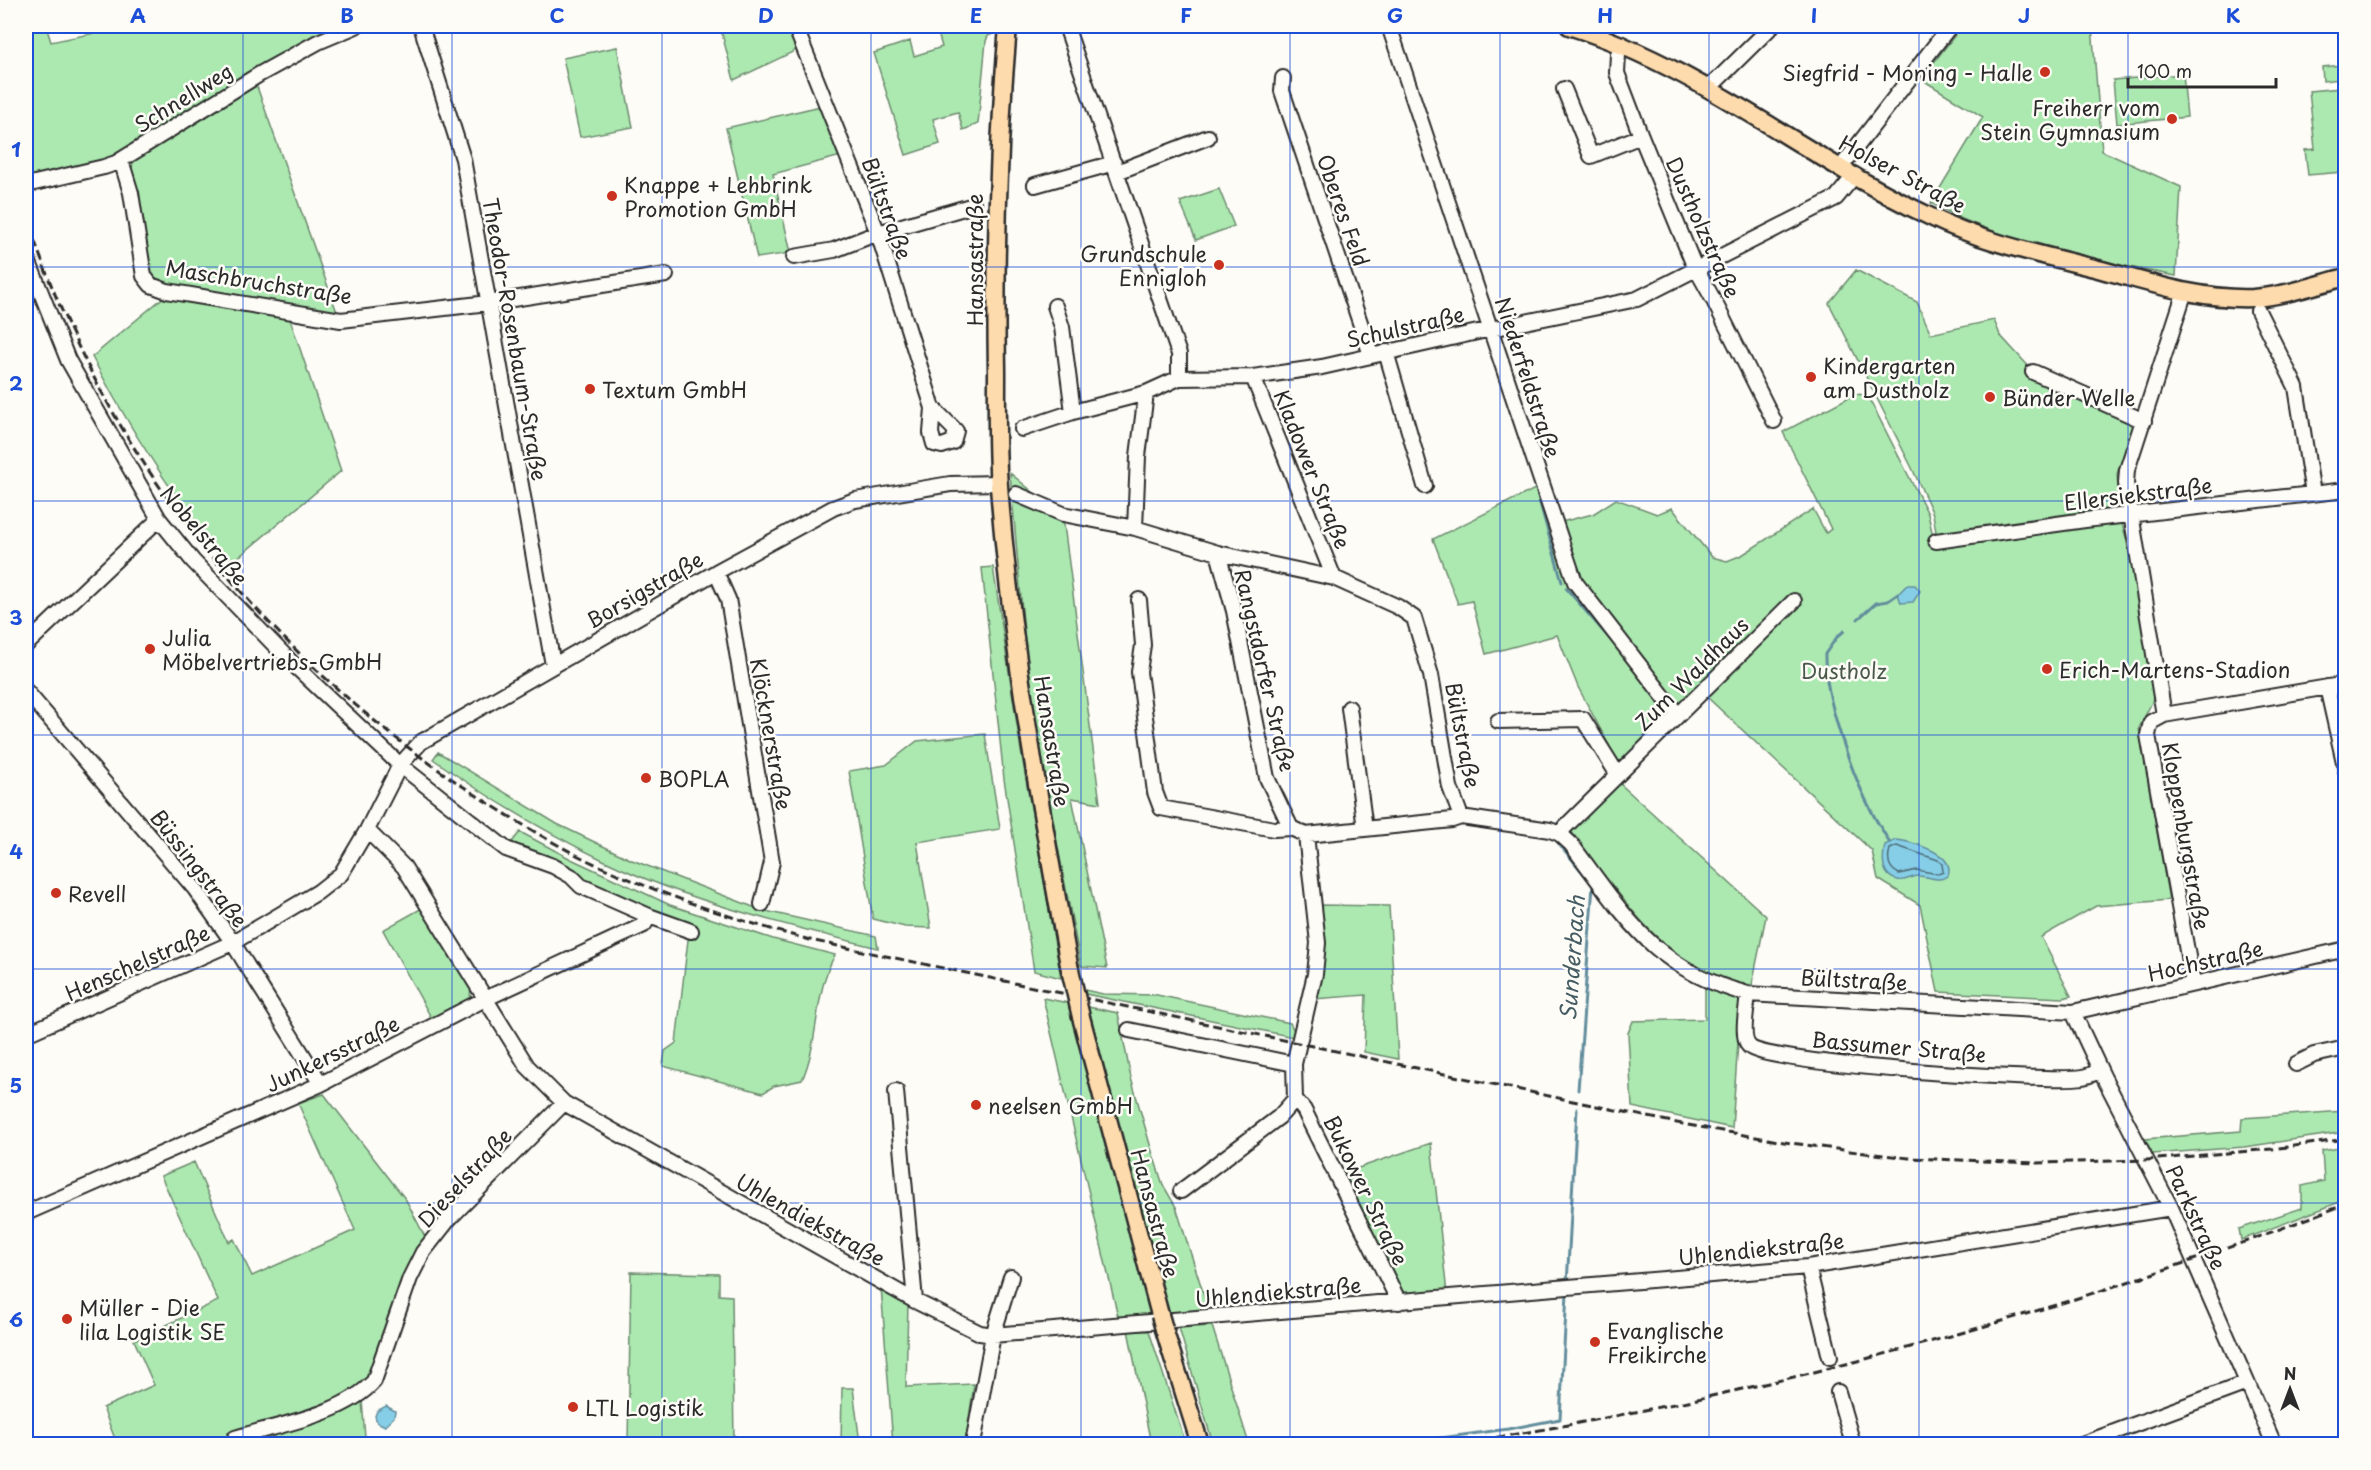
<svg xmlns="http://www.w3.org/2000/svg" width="2371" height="1470" font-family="'Playpen Sans',sans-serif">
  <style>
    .green { fill: #ace9b0; stroke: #6c8a6e; stroke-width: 1.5 }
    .water { fill: #86cee7; stroke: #628d9c; stroke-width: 1.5 }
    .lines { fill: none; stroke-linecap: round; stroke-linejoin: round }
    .shore { stroke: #4f6c76; stroke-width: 1.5 }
    .stream { stroke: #628d9c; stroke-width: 3 }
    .minor-casing { stroke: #2b2b2b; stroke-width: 18 }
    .major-casing { stroke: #2b2b2b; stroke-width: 21 }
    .minor { stroke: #fdfcf7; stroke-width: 14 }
    .major { stroke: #fedbac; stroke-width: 16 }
    .rail { stroke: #2b2b2b; stroke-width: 3; stroke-dasharray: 9 4.5; stroke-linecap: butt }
    .major-bridge-casing { stroke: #2b2b2b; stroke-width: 21; stroke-linecap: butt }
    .major-bridge { stroke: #fedbac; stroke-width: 16 }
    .grid { fill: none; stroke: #1d4ed8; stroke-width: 1.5; stroke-opacity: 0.55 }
    .poi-dot { fill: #c8321e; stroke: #fdfcf7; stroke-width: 2 }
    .labels { text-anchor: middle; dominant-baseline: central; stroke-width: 5; stroke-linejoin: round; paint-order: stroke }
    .poi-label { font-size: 21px; fill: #2b2b2b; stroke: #fdfcf7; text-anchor: start }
    .street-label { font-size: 21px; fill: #2b2b2b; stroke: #fdfcf7 }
    .park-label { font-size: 21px; fill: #4b5a4c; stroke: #fdfcf7 }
    .water-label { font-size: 22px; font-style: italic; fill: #465c63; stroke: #fdfcf7 }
    .neatline { fill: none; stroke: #1d4ed8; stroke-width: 2 }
    .grid-label { font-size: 20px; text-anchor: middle; font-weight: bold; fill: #1d4ed8 }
  </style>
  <rect width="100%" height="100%" fill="#fdfcf7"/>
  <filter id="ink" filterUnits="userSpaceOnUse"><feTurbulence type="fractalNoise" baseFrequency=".0167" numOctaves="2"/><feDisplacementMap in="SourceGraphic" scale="12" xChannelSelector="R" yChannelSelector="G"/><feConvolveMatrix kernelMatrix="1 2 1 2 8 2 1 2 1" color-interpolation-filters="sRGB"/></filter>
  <g filter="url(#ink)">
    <path class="green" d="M26 26H46L51 42 129 26H340L114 160 26 177Z
      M720 26H789L799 49 734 80Z
      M936 26H996L995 33 988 36 986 41 978 124 963 130 958 112 933 119 940 144 906 155 874 53 910 41 914 56 942 47Z
      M1962 26H2092L2102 151 2181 187 2176 276 2040 250 1962 219 1931 203 1983 117 1921 79Z
      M617 47 633 127 580 137 563 58Z
      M2343 65 2346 71V162L2342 163 2343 172 2308 175 2305 150 2315 149 2309 91 2341 88 2340 79 2323 81 2322 67Z
      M2183 74 2187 117 2117 124 2113 80Z
      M256 84 338 315 167 287 153 280 147 269 132 170 133 160Z
      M821 106 841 156 773 174 791 253 757 258 726 128Z
      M1219 189 1234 226 1196 240 1180 202Z
      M1856 270 1917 302 1931 334 1994 320 2000 335 2031 369 2135 421 2117 474 2121 521 2128 544 2154 694 2152 702 2139 728 2169 900 2096 906 2041 937 2071 996 2063 998 1938 992 1920 905 1878 879 1872 851 1707 697 1731 675 1723 664 1683 703H1676L1587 593 1557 523 1593 514 1616 499 1657 514 1672 508 1712 557 1727 561 1742 555 1813 509 1826 533 1831 529 1783 432 1855 394 1865 395 1872 404 1928 514 1932 532H1936L1933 514 1912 468 1829 303Z
      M165 296 288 313 341 471 228 566C174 498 132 434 92 357Z
      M1010 473 1063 517 1100 803 1072 798 1107 968 1081 966 1041 761 1024 633Z
      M1539 487 1577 592 1666 714 1619 764 1578 687 1557 635 1486 654 1472 601 1458 604 1433 539Z
      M993 567 1021 751 1061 978 1034 971 1004 779 982 568Z
      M985 734 1000 829 917 842 931 928 905 927 873 919 849 771 886 765 917 741Z
      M438 752 557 824 632 860 761 910 876 936 878 948C785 925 691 902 605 861 544 832 487 797 433 759Z
      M1618 782 1766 916 1752 985C1740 983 1727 982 1716 977 1651 950 1612 883 1570 830Z
      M520 832 571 859 670 905 773 939 835 955C813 994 820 1040 802 1080L774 1086 763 1093 663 1066 665 1051 676 1043 689 931 508 847Z
      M1319 905 1389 906 1398 1059 1364 1052 1366 995 1314 999Z
      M424 907 471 985 470 999 433 1021 383 930Z
      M1075 988 1103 994 1157 995 1290 1023 1298 1038 1076 992Z
      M1705 988 1741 999 1732 1128 1632 1107 1628 1033 1633 1021 1705 1019Z
      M1043 998 1118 1013 1131 1078 1151 1148 1163 1185 1176 1207 1209 1311 1119 1321Z
      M324 1094 406 1200 425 1237 408 1267 374 1367 361 1387 336 1404 228 1433 235 1440 340 1410 362 1401 365 1437 369 1444H117L103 1408 154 1385 134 1340 218 1301 161 1176 194 1162 229 1242 234 1239 252 1276 355 1230 298 1103Z
      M2345 1111V1132L2244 1147 2153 1154 2145 1139 2241 1131 2242 1118Z
      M1431 1143 1447 1294 1409 1296 1400 1292 1341 1174Z
      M2345 1147V1200L2241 1240 2239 1229 2302 1208V1186L2324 1181 2322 1151Z
      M631 1272 719 1274V1295L732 1296 734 1444H628Z
      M881 1287 908 1302 906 1387 974 1384 965 1444H893Z
      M1212 1326 1249 1444H1213L1179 1328Z
      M1128 1330 1149 1331 1186 1444H1151Z
      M842 1388H853L860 1444H841Z"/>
    <path class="water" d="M1907 585H1915L1920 591 1913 602 1901 603 1898 594Z
      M1896 840C1912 841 1956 854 1948 875 1939 884 1928 875 1917 876 1911 877 1904 882 1898 880 1881 877 1882 858 1885 845Z
      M386 1406 395 1411 394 1417 385 1426 377 1422 375 1416 377 1411Z"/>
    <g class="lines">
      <path class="shore" d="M1897 846 1938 860 1942 864 1943 872 1938 874 1917 870 1899 874C1888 868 1887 860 1890 849Z"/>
      <path class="stream" d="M1538 496 1562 582
        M1566 588 1621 652
        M1858 619 1876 603 1888 601 1898 594
        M1844 631 1837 637 1825 654C1824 697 1852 775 1873 814 1878 824 1884 832 1889 842
        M1558 823 1569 814
        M1557 841 1593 885 1578 1090
        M1567 1284 1577 1109
        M1411 1444V1442L1508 1429 1560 1419 1567 1293"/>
      <defs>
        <path id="minor" d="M421 26 463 159 553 665
          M795 26 878 233 933 408 931 433 934 444 942 446 953 442 956 431 933 408
          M1066 26 1179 354V378
          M1389 26 1575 582 1678 715
          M1622 44 1618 54 1617 73 1641 136 1693 263 1713 299 1774 421
          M1283 78 1282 91 1371 355
          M1709 88 1772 26
          M1564 89 1591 156 1641 136
          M121 160 131 193 144 276 151 285 167 291 341 320 488 303 666 275
          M1841 167 1950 26
          M1117 172 1208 137
          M26 185 104 167 116 163 260 74 318 42 356 26
          M1035 185 1114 163
          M26 255 68 360 159 519 193 561 292 663 400 765 506 849 553 866 571 876 581 886 649 916 691 931
          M794 257 834 250 878 233 974 205
          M2185 291 2127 470 2126 483 2164 715 2151 722 2148 735 2193 984
          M1055 306 1062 327 1073 412
          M2258 311 2296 387 2313 494
          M1386 352 1425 486
          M2033 372 2144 421
          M1253 377 1334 578
          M1022 429 1073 412 1146 393 1179 378 1253 377 1322 367 1491 329 1637 299 1836 198 1855 175
          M1016 494 1063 514 1135 528 1218 553 1334 578 1398 607 1414 618 1431 675 1450 787 1461 817
          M1135 528 1138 456 1146 393
          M1936 541 2085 520 2346 490
          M1218 553 1234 611 1267 778 1291 828 1306 835 1452 820 1461 817 1550 830 1560 834 1571 844C1626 917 1654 970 1748 994L2073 1012 2346 949
          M716 572 728 599 772 862 762 904
          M1139 600 1143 645 1139 672 1155 792 1161 808 1274 829 1291 828
          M26 645 159 519
          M2327 687 2346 771
          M26 691 195 889 231 940 321 1084
          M1349 708 1365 829
          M2164 715 2346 684
          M1498 721 1583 719 1618 775
          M367 830 404 867 527 1066 564 1103 915 1301 980 1333 993 1335 1808 1267 2171 1208
          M1560 834 1565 827 1794 601
          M1748 994C1747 1007 1740 1039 1750 1047 1768 1064 2049 1083 2083 1077 2088 1076 2094 1073 2100 1071
          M2073 1012 2103 1076 2171 1208 2274 1444
          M1129 1030 1294 1064
          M26 1034 232 943 318 892 341 874 367 830 400 765 421 742 716 572 833 508 855 500 950 484 999 483
          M2296 1064 2314 1055 2346 1048
          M896 1091 915 1301
          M1295 1099 1304 1110 1399 1302
          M1181 1191 1279 1117 1295 1099 1294 1064 1315 974 1318 943 1306 835
          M26 1213 321 1084 485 999 644 925 649 916
          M1808 1267 1830 1357
          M1838 1392 1853 1444
          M235 1438C277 1425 344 1415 374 1381L410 1278 423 1252 449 1219 564 1103
          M973 1444 993 1335 1011 1277
          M2082 1444 2247 1383"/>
        <path id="major" d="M1008 26C998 141 995 256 997 372 997 410 996 448 999 486 1011 647 1040 806 1069 965
          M1569 26C1701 67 1806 158 1929 216 1984 243 2043 255 2102 270 2151 283 2201 300 2253 298 2284 296 2315 285 2346 277
          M1081 1017 1160 1315
          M1164 1329 1200 1444"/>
      </defs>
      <use href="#minor" class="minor-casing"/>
      <use href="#major" class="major-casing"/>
      <use href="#minor" class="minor"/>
      <use href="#major" class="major"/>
      <path class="rail" d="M26 215C103 456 270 663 482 799 521 824 561 849 604 868 670 898 740 921 810 940L1677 1123 1784 1142 1865 1153 1909 1158 2036 1163 2147 1160 2272 1149 2346 1139
        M1456 1444C1762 1396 2056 1316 2346 1204"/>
      <defs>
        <path id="major-bridge" d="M1069 965 1081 1017
          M1160 1315 1164 1329"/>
      </defs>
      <use href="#major-bridge" class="major-bridge-casing"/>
      <use href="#major-bridge" class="major-bridge"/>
    </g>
  </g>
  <path class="grid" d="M243 26V1444M452 26V1444M662 26V1444M871 26V1444M1081 26V1444M1290 26V1444M1500 26V1444M1709 26V1444M1919 26V1444M2128 26V1444M26 267H2346M26 501H2346M26 735H2346M26 969H2346M26 1203H2346"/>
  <g class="poi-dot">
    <circle cx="2045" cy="72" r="6"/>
    <circle cx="2172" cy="119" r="6"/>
    <circle cx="612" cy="196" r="6"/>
    <circle cx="1219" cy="265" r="6"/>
    <circle cx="1811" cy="377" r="6"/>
    <circle cx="590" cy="389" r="6"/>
    <circle cx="1990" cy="397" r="6"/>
    <circle cx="150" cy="649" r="6"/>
    <circle cx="2047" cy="669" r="6"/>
    <circle cx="646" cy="778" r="6"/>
    <circle cx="56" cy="893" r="6"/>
    <circle cx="976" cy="1105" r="6"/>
    <circle cx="67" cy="1319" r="6"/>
    <circle cx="1595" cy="1342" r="6"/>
    <circle cx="573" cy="1407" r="6"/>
  </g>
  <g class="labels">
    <g class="poi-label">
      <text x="2033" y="72" text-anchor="end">Siegfrid - Moning - Halle</text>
      <text x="2160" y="107" text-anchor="end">Freiherr vom<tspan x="2160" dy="24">Stein Gymnasium</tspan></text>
      <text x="624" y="184">Knappe + Lehbrink<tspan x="624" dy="24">Promotion GmbH</tspan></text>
      <text x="1207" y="253" text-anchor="end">Grundschule<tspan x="1207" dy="24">Ennigloh</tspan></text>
      <text x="1823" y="365">Kindergarten<tspan x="1823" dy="24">am Dustholz</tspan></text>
      <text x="602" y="389">Textum GmbH</text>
      <text x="2002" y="397">Bünder Welle</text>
      <text x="162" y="637">Julia<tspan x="162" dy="24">Möbelvertriebs-GmbH</tspan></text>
      <text x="2059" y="669">Erich-Martens-Stadion</text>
      <text x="658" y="778">BOPLA</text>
      <text x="68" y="893">Revell</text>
      <text x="988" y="1105">neelsen GmbH</text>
      <text x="79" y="1307">Müller - Die<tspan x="79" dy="24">lila Logistik SE</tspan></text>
      <text x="1607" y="1330">Evanglische<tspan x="1607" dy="24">Freikirche</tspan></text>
      <text x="585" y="1407">LTL Logistik</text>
    </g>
    <g class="street-label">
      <text transform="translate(183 97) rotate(-32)">Schnellweg</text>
      <text transform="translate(1903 173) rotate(28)">Holser Straße</text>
      <text transform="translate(888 208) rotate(70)">Bültstraße</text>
      <text transform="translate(1344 210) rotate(71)">Oberes Feld</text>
      <text transform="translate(1704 227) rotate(66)">Dustholzstraße</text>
      <text transform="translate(974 260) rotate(-90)">Hansastraße</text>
      <text transform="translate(259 281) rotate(9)">Maschbruchstraße</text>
      <text transform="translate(1405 326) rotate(-13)">Schulstraße</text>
      <text transform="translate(516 339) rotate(80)">Theodor-Rosenbaum-Straße</text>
      <text transform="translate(1529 377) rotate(72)">Niederfeldstraße</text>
      <text transform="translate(1313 469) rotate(68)">Kladower Straße</text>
      <text transform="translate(2138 493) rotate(-7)">Ellersiekstraße</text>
      <text transform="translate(205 535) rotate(50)">Nobelstraße</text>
      <text transform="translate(644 589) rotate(-30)">Borsigstraße</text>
      <text transform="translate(1266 670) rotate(77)">Rangstdorfer Straße</text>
      <text transform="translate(1691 673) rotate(-45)">Zum Waldhaus</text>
      <text transform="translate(772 734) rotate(80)">Klöcknerstraße</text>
      <text transform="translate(1464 735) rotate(79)">Bültstraße</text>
      <text transform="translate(1053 741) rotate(81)">Hansastraße</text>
      <text transform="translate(2187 836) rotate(80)">Kloppenburgstraße</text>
      <text transform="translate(200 868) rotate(52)">Büssingstraße</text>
      <text transform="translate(2205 960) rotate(-13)">Hochstraße</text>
      <text transform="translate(137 962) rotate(-24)">Henschelstraße</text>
      <text transform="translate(1854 979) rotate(3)">Bültstraße</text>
      <text transform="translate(1899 1046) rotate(5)">Bassumer Straße</text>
      <text transform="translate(332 1053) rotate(-26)">Junkersstraße</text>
      <text transform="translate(464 1177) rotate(-47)">Dieselstraße</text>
      <text transform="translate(1367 1190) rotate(64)">Bukower Straße</text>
      <text transform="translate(1156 1213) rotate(75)">Hansastraße</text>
      <text transform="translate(2197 1217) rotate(65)">Parkstraße</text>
      <text transform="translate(811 1219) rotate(29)">Uhlendiekstraße</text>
      <text transform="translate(1761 1248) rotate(-6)">Uhlendiekstraße</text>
      <text transform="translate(1278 1291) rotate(-5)">Uhlendiekstraße</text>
    </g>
    <g class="park-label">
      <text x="1844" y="670">Dustholz</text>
    </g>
    <g class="water-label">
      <text transform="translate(1571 958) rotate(-86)">Sunderbach</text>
    </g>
  </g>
  <rect width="2371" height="1470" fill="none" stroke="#fdfcf7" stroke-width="66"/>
  <g transform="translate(2290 1389)" stroke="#fdfcf7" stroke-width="4.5" paint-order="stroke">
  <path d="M0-4.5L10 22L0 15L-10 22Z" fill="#2b2b2b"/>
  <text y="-9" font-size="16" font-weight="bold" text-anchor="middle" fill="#2b2b2b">N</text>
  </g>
  <path d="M2128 78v9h148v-9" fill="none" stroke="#2b2b2b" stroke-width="3"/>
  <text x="2137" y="78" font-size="18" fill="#2b2b2b" stroke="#fdfcf7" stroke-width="4.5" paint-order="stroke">100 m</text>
  <rect x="33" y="33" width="2305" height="1404" class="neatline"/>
  <g class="grid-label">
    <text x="138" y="23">A</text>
    <text x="347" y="23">B</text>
    <text x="557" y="23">C</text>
    <text x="766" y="23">D</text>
    <text x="976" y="23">E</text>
    <text x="1186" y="23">F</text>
    <text x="1395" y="23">G</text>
    <text x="1605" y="23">H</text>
    <text x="1814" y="23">I</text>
    <text x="2024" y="23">J</text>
    <text x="2233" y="23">K</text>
    <text x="16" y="157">1</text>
    <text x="16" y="391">2</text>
    <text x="16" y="625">3</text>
    <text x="16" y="859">4</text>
    <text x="16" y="1093">5</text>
    <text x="16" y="1327">6</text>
  </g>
</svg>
